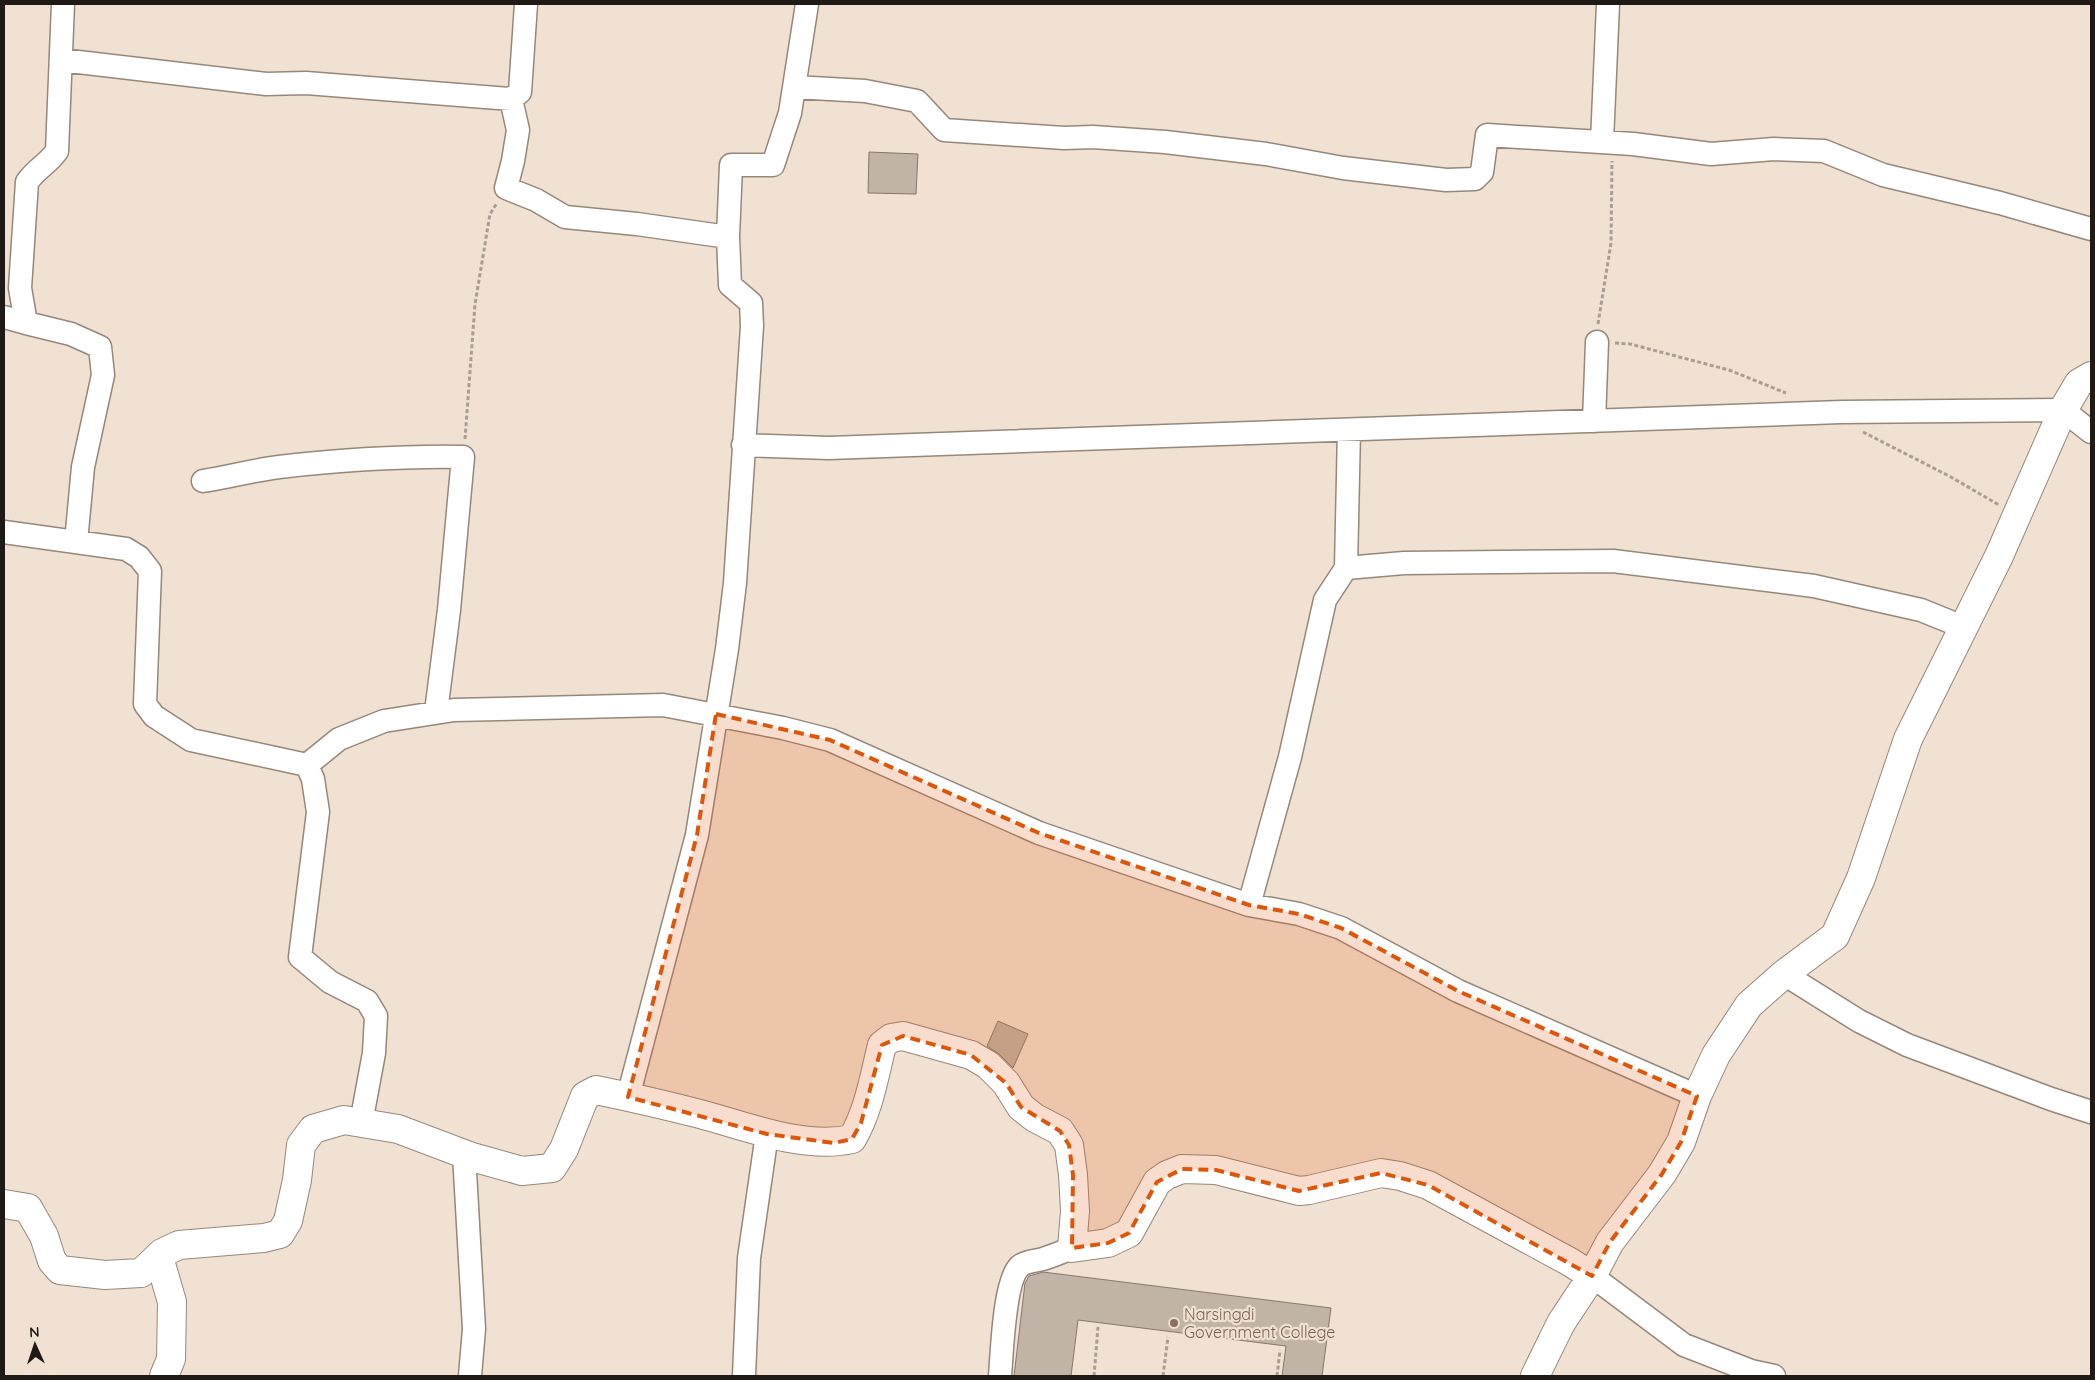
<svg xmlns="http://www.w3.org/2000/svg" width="2095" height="1380" font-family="Quicksand,sans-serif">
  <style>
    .building { fill: #c1b3a5; stroke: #85786b }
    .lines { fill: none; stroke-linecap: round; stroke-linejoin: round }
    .minor-casing { stroke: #95877a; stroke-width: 25 }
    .tertiary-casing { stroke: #95877a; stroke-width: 30 }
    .path { stroke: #a99e93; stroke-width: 3; stroke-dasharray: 4 2.5; stroke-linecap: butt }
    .minor { stroke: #fff; stroke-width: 22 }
    .tertiary { stroke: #fff; stroke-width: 28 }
    .marked { fill: #de560c; fill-opacity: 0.2; stroke: #de560c; stroke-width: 4; stroke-dasharray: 10 6; stroke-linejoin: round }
    .education-dot { fill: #8d6e63; stroke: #f0e1d3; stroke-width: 2 }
    .labels { text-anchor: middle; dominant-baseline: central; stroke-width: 4.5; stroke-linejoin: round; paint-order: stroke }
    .education-label { font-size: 16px; fill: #785e54; stroke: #f0e1d3; text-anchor: start }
  </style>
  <rect width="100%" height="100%" fill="#f0e1d3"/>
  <path class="building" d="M869 152 918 154 916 194 868 193Z
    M998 1021 1028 1034 1013 1068 999 1054 987 1046Z
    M1043 1272 1331 1308 1322 1376H1282L1286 1346 1078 1320 1071 1376H1014L1025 1283 1029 1276Z"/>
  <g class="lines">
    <defs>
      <path id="minor" d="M63 4 57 151C47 165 37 168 27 182L20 288 26 323 71 334 100 347 103 375 83 467 76 542
        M61 60 266 84 306 83 511 99 520 92 526 4
        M794 87 865 91 917 101 944 130 1064 138 1093 137 1165 142 1266 154 1343 168 1446 180 1475 179 1482 172 1487 135 1633 144 1711 154 1774 149 1824 151 1883 175 2000 203 2091 229
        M511 99 518 130 513 161 506 188 536 200 565 217 637 224 728 237
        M1602 142 1608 4
        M4 317 26 323
        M1594 421 1597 342
        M743 445 829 448 1841 412 2063 410 2091 432
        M203 481C229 477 254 470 279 467 340 460 402 456 463 457L449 610 436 712
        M4 532 126 549 139 557 150 571 145 704 154 716 191 740 307 765 313 779 318 812 300 957 330 982 367 1001 376 1016 374 1053 361 1123
        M1346 568 1349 430
        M307 765 339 739 384 721 454 710 663 705 783 728 830 740 1039 833 1249 905 1299 914 1341 928 1458 991 1697 1096
        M1249 905 1290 757 1325 600 1346 568 1404 563 1613 561 1814 586 1921 610 1963 627
        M1784 974 1859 1021 1907 1045 2051 1099 2091 1112
        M628 1097 697 835 727 649 735 583 752 326 751 303 730 285 728 237 731 165H773L790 113 807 4
        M464 1154 474 1329 470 1376
        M1592 1276 1684 1345 1751 1371 1774 1376
        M744 1376 749 1258 767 1134
        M1000 1376C1002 1353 1004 1280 1020 1266 1026 1261 1036 1261 1043 1259 1053 1256 1062 1252 1072 1248"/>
      <path id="tertiary" d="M4 1204 28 1208 44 1236 52 1261 60 1270 105 1275 141 1273 162 1253 179 1245 264 1238 280 1234 288 1221 297 1180 301 1145 313 1129 344 1120 398 1129 472 1157 522 1171 552 1168 564 1149 585 1096 596 1090C630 1097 665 1105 700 1114 746 1126 804 1150 852 1139 869 1110 874 1077 882 1045L891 1038 903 1036 971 1055 988 1065 1006 1083 1021 1107 1035 1118 1060 1131 1069 1145 1073 1175 1075 1211 1072 1248 1108 1243 1129 1233 1157 1182 1167 1175 1182 1169 1216 1170 1299 1191 1309 1190 1381 1173 1400 1176 1428 1185 1570 1262 1592 1276
        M159 1257 172 1302 171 1359 164 1376
        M1535 1376 1561 1323 1592 1276 1610 1242 1662 1174 1681 1142 1697 1096 1716 1055 1749 1005 1784 974 1835 936 1861 878 1908 739 1999 556 2063 410 2079 383 2091 376"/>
    </defs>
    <use href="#minor" class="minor-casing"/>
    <use href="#tertiary" class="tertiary-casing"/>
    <path class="path" d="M1598 324 1611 243 1612 161
      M1615 343 1630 344 1729 370 1786 393
      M1863 432 1951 477 1999 505
      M465 439 475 304 490 214 497 203
      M1094 1376 1098 1327
      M1163 1376 1168 1337
      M1277 1376 1280 1350"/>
    <use href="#minor" class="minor"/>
    <use href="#tertiary" class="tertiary"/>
  </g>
  <path class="marked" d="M716 714 830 740 1039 833 1249 905 1299 914 1341 928 1458 991 1697 1096 1681 1142 1662 1174 1610 1242 1592 1276 1428 1185 1381 1173 1299 1191 1216 1170 1182 1169 1157 1182 1129 1233 1108 1243 1072 1248 1073 1175 1069 1145 1060 1131 1021 1107 1006 1083 971 1055 903 1036 882 1045 861 1123 852 1139 834 1143 767 1134 628 1097 697 835Z"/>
  <circle class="education-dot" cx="1174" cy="1323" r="5"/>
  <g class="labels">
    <g class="education-label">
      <text x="1184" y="1314">Narsingdi<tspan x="1184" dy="18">Government College</tspan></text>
    </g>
  </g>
  <rect width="2095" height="1380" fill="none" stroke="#1f1a15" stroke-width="10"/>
  <g transform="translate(35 1345) rotate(357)" stroke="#f0e1d3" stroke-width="4" paint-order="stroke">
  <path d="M0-4L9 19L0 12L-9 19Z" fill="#1f1a15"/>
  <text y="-8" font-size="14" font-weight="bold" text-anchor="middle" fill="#1f1a15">N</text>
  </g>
</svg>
